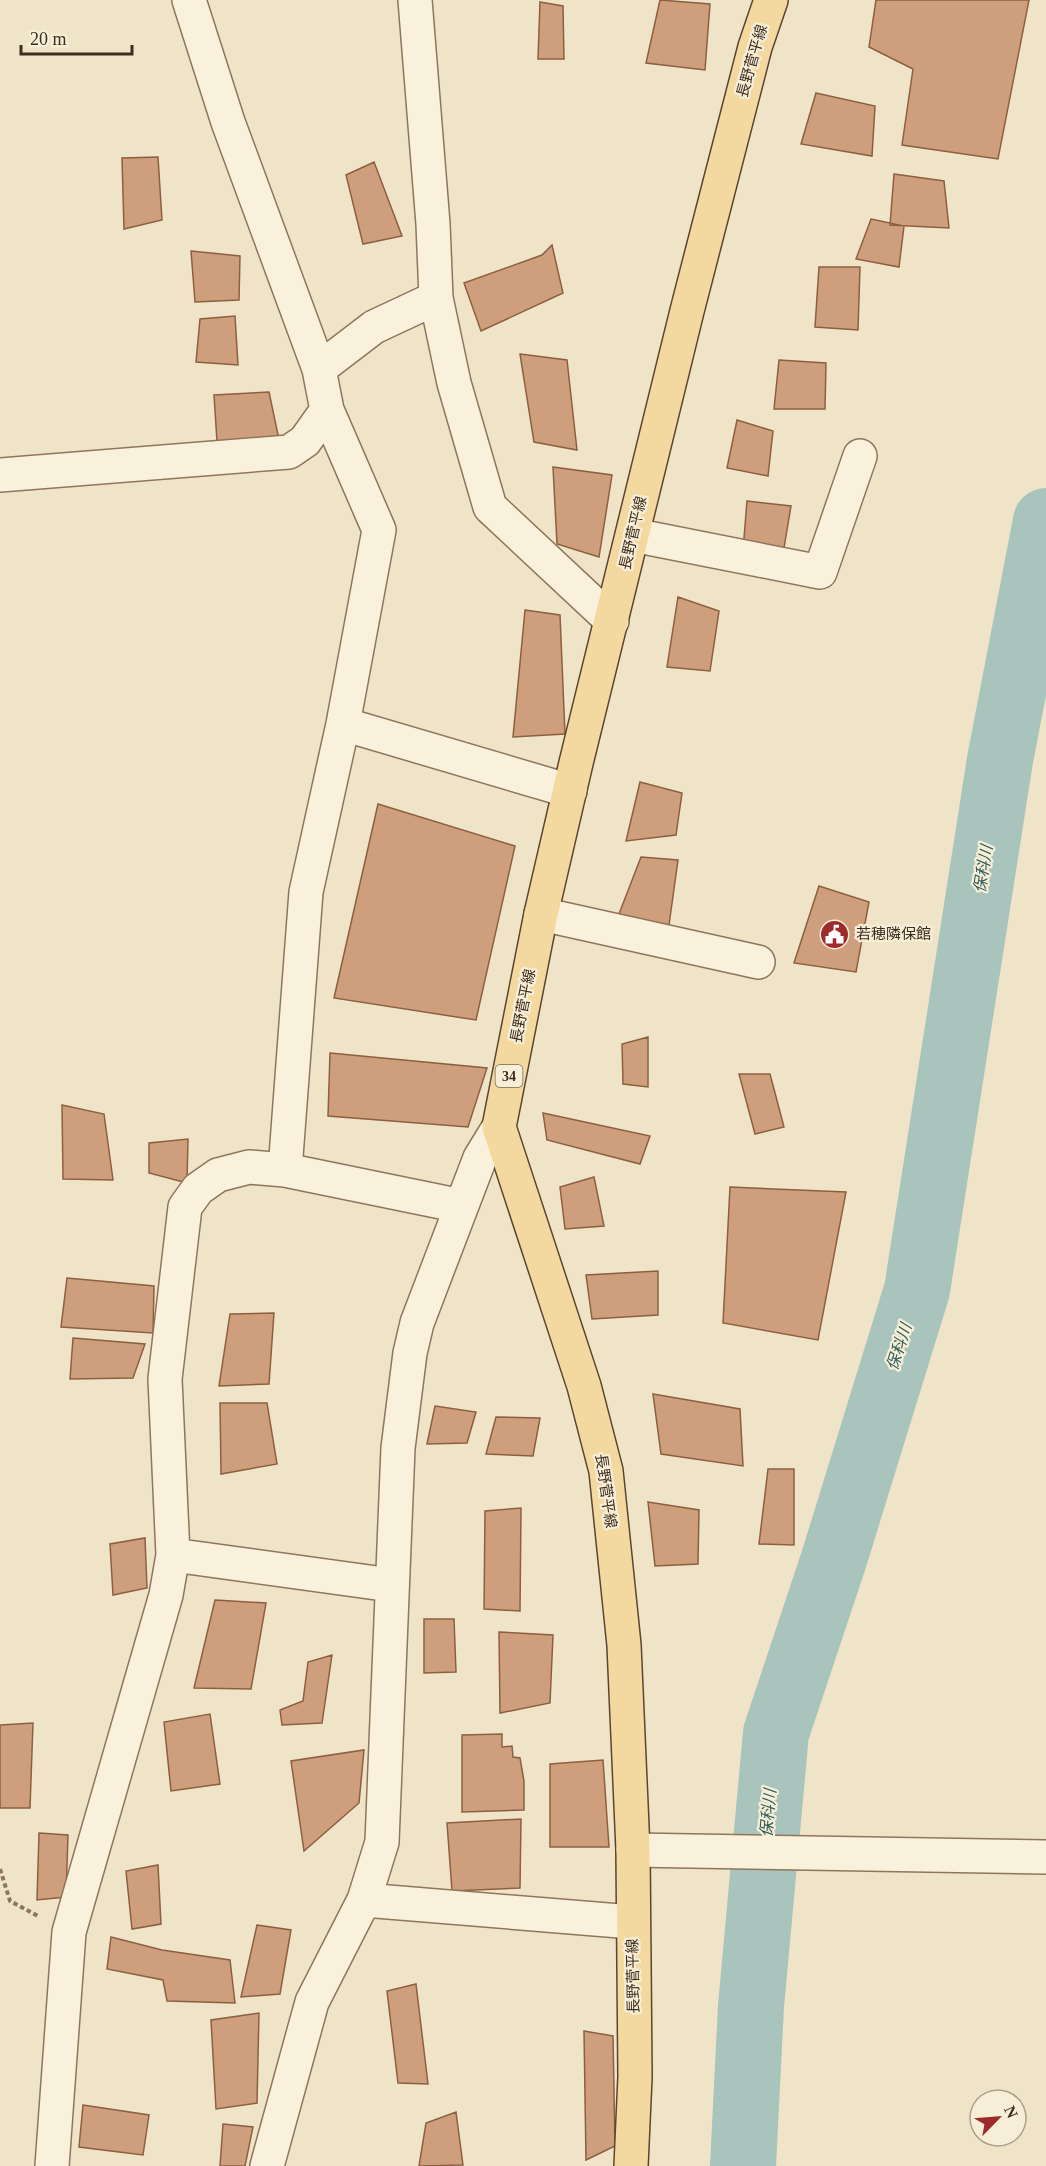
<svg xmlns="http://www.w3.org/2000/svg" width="1046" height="2166" font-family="'Times New Roman','Noto Sans JP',serif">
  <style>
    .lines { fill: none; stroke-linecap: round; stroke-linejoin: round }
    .river { stroke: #a9c4bc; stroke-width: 66 }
    .building { fill: #cf9f7d; stroke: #8d5f41; stroke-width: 1.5 }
    .minor-casing { stroke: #8d765c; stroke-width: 36 }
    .primary-casing { stroke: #5b4430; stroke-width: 36 }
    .path { stroke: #8d765c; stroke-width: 4; stroke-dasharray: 4.5 3; stroke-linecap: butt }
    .minor { stroke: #faf1dc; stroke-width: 33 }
    .primary { stroke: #f3d9a0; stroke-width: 33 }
    .labels { text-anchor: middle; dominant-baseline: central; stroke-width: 4.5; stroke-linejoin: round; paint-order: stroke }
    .shield { fill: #f7eed8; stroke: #756857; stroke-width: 1.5 }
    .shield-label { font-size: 14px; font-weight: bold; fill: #3d2e20 }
    .street-label { font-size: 15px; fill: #3d2e20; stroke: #f7eed8 }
    .poi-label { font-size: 15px; fill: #3d2e20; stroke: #f7eed8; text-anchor: start }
    .water-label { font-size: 16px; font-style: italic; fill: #2f5d5a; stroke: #f7eed8 }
  </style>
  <rect width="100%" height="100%" fill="#f0e4c8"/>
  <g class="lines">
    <path class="river" d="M743 2166 751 2006 776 1733 834 1559 917 1290 1000 760 1046 521"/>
  </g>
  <path class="building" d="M660 0 710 4 705 70 646 63Z
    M876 0H1029L998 159 902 145 913 69 869 47Z
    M540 2 563 6 564 59H538Z
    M816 93 875 106 872 156 801 144Z
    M158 157 162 220 124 229 122 158Z
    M374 162 402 236 363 244 346 175Z
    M894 174 944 181 949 228 890 225Z
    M871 219 904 226 899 267 856 259Z
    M552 245 563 293 481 331 464 283 542 255Z
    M191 251 240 256 239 300 195 302Z
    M819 267H860L858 330 815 327Z
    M235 316 238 365 196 362 200 319Z
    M520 354 567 360 577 450 534 442Z
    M779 360 826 363 825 409H774Z
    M269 392 281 449 218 457 214 395Z
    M737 420 773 431 768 476 727 468Z
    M553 467 612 475 599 557 557 544Z
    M747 501 791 506 783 554 743 550Z
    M678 597 719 611 710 671 667 667Z
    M525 610 560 615 565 734 513 737Z
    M640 782 682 793 676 835 626 841Z
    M378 804 515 846 476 1020 334 998Z
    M641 857 678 860 669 925 617 919Z
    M819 886 869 902 856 972 794 963Z
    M648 1037V1087L623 1084 622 1044Z
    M330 1053 487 1068 468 1127 328 1116Z
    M739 1074H770L784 1127 755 1134Z
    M62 1105 104 1114 113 1180 63 1179Z
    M543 1113 650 1136 640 1164 547 1140Z
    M188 1139 187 1183 149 1173V1143Z
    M594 1177 604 1226 565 1229 560 1187Z
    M730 1187 846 1192 818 1340 723 1323Z
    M658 1271V1315L592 1319 586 1275Z
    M67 1278 154 1286 153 1333 61 1327Z
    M274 1313 269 1384 219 1386 230 1314Z
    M73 1338 145 1344 133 1378 70 1379Z
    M653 1394 740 1409 743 1466 661 1454Z
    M220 1403H267L277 1464 221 1474Z
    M435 1406 476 1412 467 1443 427 1444Z
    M496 1417 540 1418 533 1456 486 1454Z
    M768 1469H794V1545L759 1544Z
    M648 1502 699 1510 698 1564 655 1566Z
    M521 1508 520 1611 484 1609 485 1511Z
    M145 1538 147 1588 113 1595 110 1544Z
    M215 1600 266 1603 251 1689 194 1688Z
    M424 1619H454L456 1672 424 1673Z
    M499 1632 553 1635 550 1703 500 1713Z
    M332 1655 322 1723 282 1725 280 1710 303 1701 308 1662Z
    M210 1714 220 1784 171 1791 164 1722Z
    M33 1723 30 1808H0V1725Z
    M502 1734V1747L512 1746 513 1757 520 1758 524 1781V1810L462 1812V1735Z
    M364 1750 359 1803 304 1851 291 1761Z
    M603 1760 609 1847H550V1764Z
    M521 1819 520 1888 452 1891 447 1823Z
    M39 1833 68 1835 66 1897 37 1900Z
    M158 1865 161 1924 132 1929 126 1871Z
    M257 1925 291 1930 280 1994 241 1997Z
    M111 1937 162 1950 230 1960 235 2003 167 2001 163 1980 107 1969Z
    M416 1984 428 2084 398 2083 387 1991Z
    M259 2013 257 2103 216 2109 211 2020Z
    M584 2031 613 2036 615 2146 586 2160Z
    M83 2105 149 2115 143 2155 79 2147Z
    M456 2112 463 2165 419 2166 426 2123Z
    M223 2124 253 2127 245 2166H220Z"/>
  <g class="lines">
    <defs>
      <path id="minor" d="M415 0 433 224 436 298 454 383 490 507 612 621
        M319 369 374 327 436 298
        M0 475 289 452 305 441 327 410 319 369 228 122 189 0
        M633 535 820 572 860 456
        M343 724 570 791
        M541 914 758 962
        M285 1170 306 892 343 724 379 530 327 410
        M173 1555 391 1585
        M633 1850 1046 1857
        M364 1900 632 1922
        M52 2166 69 1932 166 1595 173 1555 165 1379 185 1207 198 1189 218 1175 249 1167 285 1170 461 1206
        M267 2166 312 2002 364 1900 382 1842 398 1448 410 1353 417 1323 480 1158 499 1127"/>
      <path id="primary" d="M631 2166 635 2077 633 1850 624 1645 606 1471 584 1386 499 1127 541 914 576 763 687 311 755 47 771 0"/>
    </defs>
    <use href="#minor" class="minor-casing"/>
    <use href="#primary" class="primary-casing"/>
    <path class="path" d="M0 1869 10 1901 38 1916"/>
    <use href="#minor" class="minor"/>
    <use href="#primary" class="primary"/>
  </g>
  <defs>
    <symbol id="civic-disc" viewBox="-11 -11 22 22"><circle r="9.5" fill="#9e2a2b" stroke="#f7eed8"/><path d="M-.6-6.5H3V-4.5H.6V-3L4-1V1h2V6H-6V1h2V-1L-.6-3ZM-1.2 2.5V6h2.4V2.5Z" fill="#fff"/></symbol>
  </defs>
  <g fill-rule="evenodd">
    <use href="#civic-disc" x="818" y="918" width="33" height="33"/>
  </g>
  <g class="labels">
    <rect class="shield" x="495.5" y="1065" width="27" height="22" rx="4.5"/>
    <g class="shield-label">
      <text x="509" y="1076">34</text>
    </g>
    <g class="street-label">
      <text transform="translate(752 61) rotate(-74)">長野菅平線</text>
      <text transform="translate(633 533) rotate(-77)">長野菅平線</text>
      <text transform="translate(523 1006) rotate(-79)">長野菅平線</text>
      <text transform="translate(606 1491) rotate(82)">長野菅平線</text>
      <text transform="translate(633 1976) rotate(-91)">長野菅平線</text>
    </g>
    <g class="poi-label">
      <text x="856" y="934">若穂隣保館</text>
    </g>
    <g class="water-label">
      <text transform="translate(983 869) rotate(-81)">保科川</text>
      <text transform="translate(899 1347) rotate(-72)">保科川</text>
      <text transform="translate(768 1813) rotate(-85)">保科川</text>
    </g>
  </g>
  <g transform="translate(998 2118) rotate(65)"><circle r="28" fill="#f7eed8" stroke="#ada18e" stroke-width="1.5"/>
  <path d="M0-4.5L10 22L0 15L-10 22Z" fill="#9e2a2b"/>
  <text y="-9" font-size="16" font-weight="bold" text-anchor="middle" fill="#3d2e20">N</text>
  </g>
  <path d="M21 45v9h111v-9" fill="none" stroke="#3d2e20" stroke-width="3"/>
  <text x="30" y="45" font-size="18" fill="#3d2e20" stroke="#f7eed8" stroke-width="4.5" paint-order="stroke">20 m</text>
</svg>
